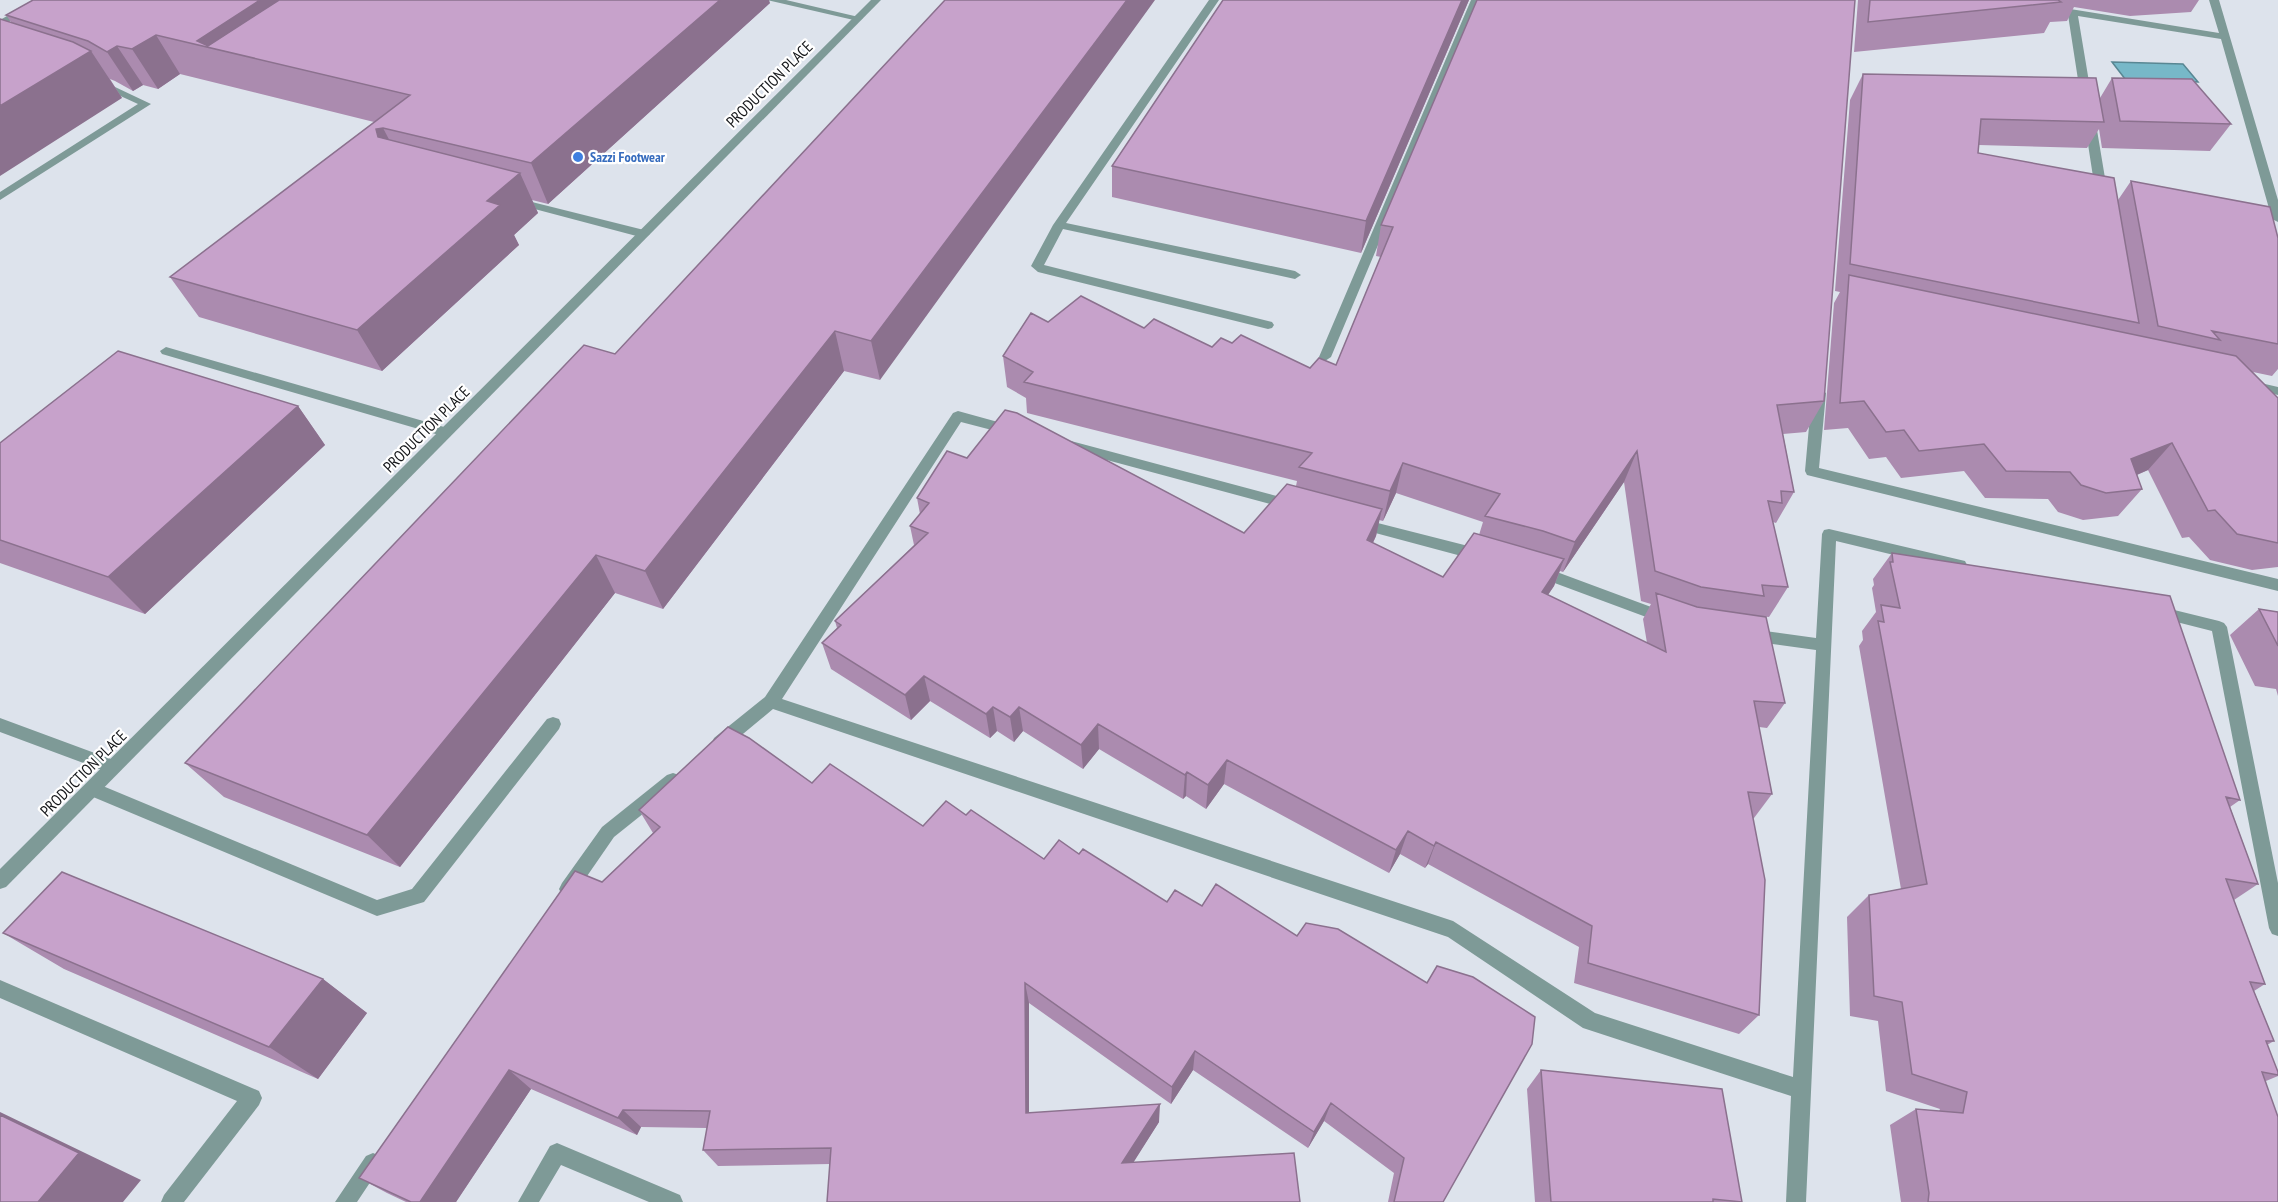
<svg xmlns="http://www.w3.org/2000/svg" width="2278" height="1202" font-family="'PT Sans Narrow',sans-serif">
  <style>
    .water { fill: #77b8c8; stroke: #598793; stroke-width: 1.5 }
    .lines { fill: none; stroke-linecap: round; stroke-linejoin: round }
    .service { fill: #7e9a97; fill-rule: evenodd }
    .minor { fill: #7e9a97; fill-rule: evenodd }
    .tertiary { fill: #7e9a97; fill-rule: evenodd }
    .wall { fill: #ab8baf; fill-rule: evenodd }
    .shaded-wall { fill: #8b718e }
    .building { fill: #c7a2cb; stroke: #8b718e; stroke-width: 1.5 }
    .shop-dot { fill: #3f7fe0; stroke: #fff; stroke-width: 2 }
    .labels { text-anchor: middle; dominant-baseline: central; stroke-width: 4.5; stroke-linejoin: round; paint-order: stroke }
    .far-shop-label { font-size: 14px; font-weight: bold; fill: #366cbe; stroke: #fff; text-anchor: start }
    .street-label { font-size: 16px; fill: #121417; stroke: #fff }
  </style>
  <rect width="100%" height="100%" fill="#dde3ec"/>
  <path class="water" d="M2112 62 2183 64 2198 82 2139 80 2129 84Z"/>
  <g class="lines">
    <path class="service" d="M767 0H786L863 18 858 21Z
      M1209 0H1219L1066 223 1295 271 1301 275 1295 279 1063 229 1044 265 1272 322 1274 325 1272 328 1268 329 1038 272 1031 266 1053 225Z
      M1471 0H1481L1331 357 1325 361 1320 360 1319 357Z
      M2209 0H2219L2278 200V222L2272 219 2221 39 2078 16 2108 196 2102 199 2096 196 2068 15 2059 11 2064 8 2219 33Z
      M96 78 151 104 0 200V192L138 104 92 83V79Z
      M516 198 648 231 650 234 644 238 512 203 510 201Z
      M166 347 451 429 453 432 446 437 162 354 160 351Z
      M2252 381 2278 387V395L2247 388 2245 385Z
      M1819 388 1826 393 1819 468 2278 579V591L1807 475 1805 471 1812 393Z
      M958 411 1016 427 1018 430 1011 435 961 422 782 699 1453 921 1595 1013 1793 1077 1816 650 1750 641 1745 639 1742 635 1745 631 1750 629 1816 638 1822 534 1824 530 1829 529 1965 561 1967 565 1965 569 1960 571 1836 541 1806 1202H1786L1791 1096 1583 1028 1448 937 773 709 726 748 720 750 714 748 712 743 714 738 765 697 953 413Z
      M1071 441 1292 500 1299 505 1292 510 1066 449 1064 446Z
      M1358 518 1480 549 1485 551 1487 555 1485 559 1480 561 1353 527 1351 523Z
      M1538 565 1670 614 1673 618 1670 622 1665 624 1533 575 1531 571 1533 567Z
      M2158 606 2219 621 2224 623 2227 627 2278 883V936L2272 934 2269 928 2212 631 2153 616 2150 612 2153 608Z
      M553 717 559 719 561 724 559 729 424 902 377 916 86 794 84 789 86 784 92 782 98 784 377 900 412 889 547 719Z
      M0 718 119 762 121 767 119 772 113 774 0 732Z
      M673 773 679 775 681 780 679 785 614 837 574 895 568 897 562 895 559 889 562 883 602 827 667 775Z
      M0 980 259 1091 262 1098 259 1105 184 1202H161L164 1195 237 1101 0 998Z
      M557 1143 680 1195 683 1202H649L561 1165 539 1202H518L550 1146Z
      M373 1153 380 1156 383 1163 357 1202H335L366 1156Z"/>
    <path class="minor" d="M871 0H881L6 887 0 889V869Z"/>
    <path class="tertiary" d="M35 0H47L0 27V20Z"/>
  </g>
  <path class="wall" d="M945 0 880 380 844 371 663 609 615 593 400 867 224 797 185 763 615 354Z
    M1223 0H1469L1361 253 1112 197V166Z
    M1477 0 1824 401 1806 432 1783 434 1794 492 1776 523 1773 522 1788 587 1769 617 1758 616 1785 703 1767 728 1759 727 1772 794 1754 818H1753L1759 1015 1739 1034 1574 983 1579 947 1428 864 1425 868 1400 854 1389 873 1224 784 1206 809 1186 796 1183 799 1099 749 1083 769 1023 731 1014 742 997 731 990 738 930 701 911 720 831 669 822 643 837 628 835 621 914 545 910 526 920 514 917 498 967 458 1244 533 1296 486 1297 481 1027 413 1026 398 1007 387 1003 356 1048 322 1144 328 1212 347 1232 343 1310 368 1336 365 1381 257 1376 256 1381 225ZM1624 482 1641 601 1651 604 1643 619 1647 643 1548 595 1554 586 1560 571 1563 572ZM1396 493 1483 522 1479 535 1443 577 1373 543 1376 536 1379 520 1383 521Z
    M1858 0H2199L2191 12 2130 16 2074 7 2067 21 2050 22 2044 33 1854 52Z
    M770 3 548 204 532 200 538 213 514 235 519 245 382 371 199 317 170 277 374 122 180 74 158 89 143 85 133 91 115 81 110 79 122 98 11 22 6 15Z
    M1863 74 2100 98 2112 78 2231 124 2210 151 2102 148 2099 129 2087 148 1979 145 1978 153 2118 200 2131 181 2278 344V369L2272 376 2253 372 2278 398V567L2252 570 2210 560 2189 537 2182 538 2148 470 2137 475 2142 489 2118 516 2083 520 2058 512 2048 499 1985 498 1964 471 1901 478 1886 457 1869 459 1848 428 1824 430 1834 303 1840 292 1835 291 1850 100Z
    M298 406 325 445 145 614 0 563V443Z
    M1892 553 2240 800 2230 807 2258 884 2234 900 2265 984 2254 991 2274 1041 2267 1045 2278 1072V1076L2266 1081 2278 1202H1901L1890 1125 1916 1109 1939 1111 1940 1109 1886 1091 1878 1021 1850 1016 1847 917 1869 895 1901 889 1859 646 1863 640 1862 631 1876 612 1872 588 1874 585 1873 579Z
    M2259 609 2278 612V696L2276 689 2255 686 2230 635Z
    M812 783 923 826 966 815 1044 859 1079 854 1167 902 1175 890 1443 1202H1388L1394 1173 1324 1121 1308 1148 1193 1070 1171 1104 1029 1003V1112L1159 1122 1133 1162 1300 1202H827L830 1164 718 1166 703 1150 707 1128 641 1127 637 1135 531 1089 456 1202H406L387 1193 359 1178 602 882 653 833 639 810Z
    M3 933 323 979 367 1013 318 1079 64 969Z
    M1541 1070 1742 1202H1535L1527 1089Z"/>
  <path class="shaded-wall" d="M260 0H339L254 58 200 45 197 41Z
    M720 0H769L770 3 548 204 531 163Z
    M1127 0H1155L880 380 871 341Z
    M1462 0H1469L1361 253 1366 221Z
    M156 35 180 74 158 89 132 49Z
    M117 46 143 85 133 91 107 52Z
    M91 51 122 98 0 176V106Z
    M383 128 404 168 378 137 376 129Z
    M520 173 538 213 514 235 519 245 382 371 357 330 487 201Z
    M835 331 844 371 663 609 645 571Z
    M298 406 325 445 145 614 108 577Z
    M2172 443 2148 470 2108 487 2131 459Z
    M1637 451 1624 482 1563 572 1575 542Z
    M1403 463 1396 493 1383 521 1390 491Z
    M1382 509 1376 536 1361 567 1367 540Z
    M596 555 615 593 400 867 367 835Z
    M1564 559 1554 586 1532 618 1542 592Z
    M924 676 930 701 911 720 905 695Z
    M993 707 997 731 990 738 986 714Z
    M1019 707 1023 731 1014 742 1010 717Z
    M1098 724 1099 749 1083 769 1081 745Z
    M1227 760 1224 784 1206 809 1208 785Z
    M1187 772 1186 796 1183 799 1185 775Z
    M1408 831 1400 854 1389 873 1396 850Z
    M1436 842 1428 864 1425 868 1434 846Z
    M323 979 367 1013 318 1079 269 1047Z
    M1025 983 1029 1003V1130L1026 1113Z
    M1195 1051 1193 1070 1171 1104 1172 1087Z
    M509 1070 531 1089 456 1202H420Z
    M1331 1103 1324 1121 1308 1148 1314 1132Z
    M1160 1104 1159 1122 1123 1179 1122 1163Z
    M623 1110 641 1127 637 1135 618 1118Z
    M0 1112 141 1180 123 1202H38L0 1115Z"/>
  <path class="building" d="M33 0H260L197 41 208 46 279 0H720L531 163 383 128 376 129 378 137 520 173 487 201 500 205 357 330 170 277 410 95 156 35 132 49 117 46 107 52 88 41 6 15Z
    M945 0H1127L871 341 835 331 645 571 596 555 367 835 185 763 584 345 615 354Z
    M1223 0H1462L1366 221 1112 166Z
    M1477 0H1855L1824 401 1777 405 1794 492 1781 491 1782 503 1768 501 1788 587 1762 585 1764 596 1701 587 1655 571 1637 451 1575 542 1543 531 1485 516 1500 494 1403 463 1390 491 1299 467 1312 453 1024 382 1033 372 1003 356 1031 313 1048 322 1081 296 1144 328 1154 319 1212 347 1221 338 1232 343 1241 335 1310 368 1319 358 1336 365 1393 227 1381 225Z
    M1870 0H2058L2061 2 1868 22Z
    M0 19 73 42 91 51 0 106Z
    M1863 74 2096 78 2104 122 1981 119 1978 153 2114 178 2139 323 1850 264Z
    M2112 78 2192 79 2231 124 2120 121Z
    M2131 181 2270 207 2278 238V344L2212 331 2220 340 2158 326Z
    M1849 275 2236 356 2278 398V543L2237 534 2215 510 2208 511 2172 443 2131 459 2142 489 2106 493 2081 485 2070 472 2006 471 1984 444 1919 451 1904 430 1886 432 1864 401 1840 403Z
    M118 351 298 406 108 577 0 540V443Z
    M1005 410 1017 413 1244 533 1287 484 1382 509 1367 540 1443 577 1474 533 1564 559 1542 592 1666 652 1656 593 1697 607 1766 617 1785 703 1754 701 1772 794 1748 792 1765 880 1759 1015 1588 963 1592 926 1436 842 1434 846 1408 831 1396 850 1227 760 1208 785 1187 772 1185 775 1098 724 1081 745 1019 707 1010 717 993 707 986 714 924 676 905 695 822 643 841 625 835 621 928 533 910 526 929 503 917 498 947 451 967 458Z
    M1892 553 2170 596 2240 800 2226 797 2258 884 2226 879 2265 984 2250 982 2274 1041H2266L2278 1072V1075L2262 1072 2278 1117V1202H1928L1929 1193 1916 1109 1963 1113 1967 1092 1912 1074 1902 1002 1874 996 1869 895 1927 884 1878 621 1884 622 1881 605 1900 608 1890 562H1893Z
    M2259 609 2278 612V646Z
    M728 727 749 738 812 783 830 764 923 826 946 801 966 815 971 810 1044 859 1059 840 1079 854 1083 849 1167 902 1175 890 1202 906 1216 884 1297 936 1306 923 1338 929 1427 983 1437 966 1473 977 1535 1017 1532 1044 1443 1202H1394L1404 1158 1331 1103 1314 1132 1195 1051 1172 1087 1025 983 1026 1113 1160 1104 1122 1163 1294 1153 1300 1202H827L831 1148 703 1150 710 1111 623 1110 618 1118 509 1070 420 1202H411L359 1178 575 871 602 882 660 827 639 810Z
    M62 872 323 979 269 1047 3 933Z
    M1541 1070 1722 1089 1742 1202 1713 1199V1202H1551Z
    M0 1115 79 1153 38 1202H0Z"/>
  <circle class="shop-dot" cx="578" cy="157" r="6"/>
  <g class="labels">
    <g class="far-shop-label">
      <text x="590" y="157">Sazzi Footwear</text>
    </g>
    <g class="street-label">
      <text transform="translate(769 84) rotate(-45)">PRODUCTION PLACE</text>
      <text transform="translate(426 429) rotate(-45)">PRODUCTION PLACE</text>
      <text transform="translate(83 773) rotate(-45)">PRODUCTION PLACE</text>
    </g>
  </g>
</svg>
